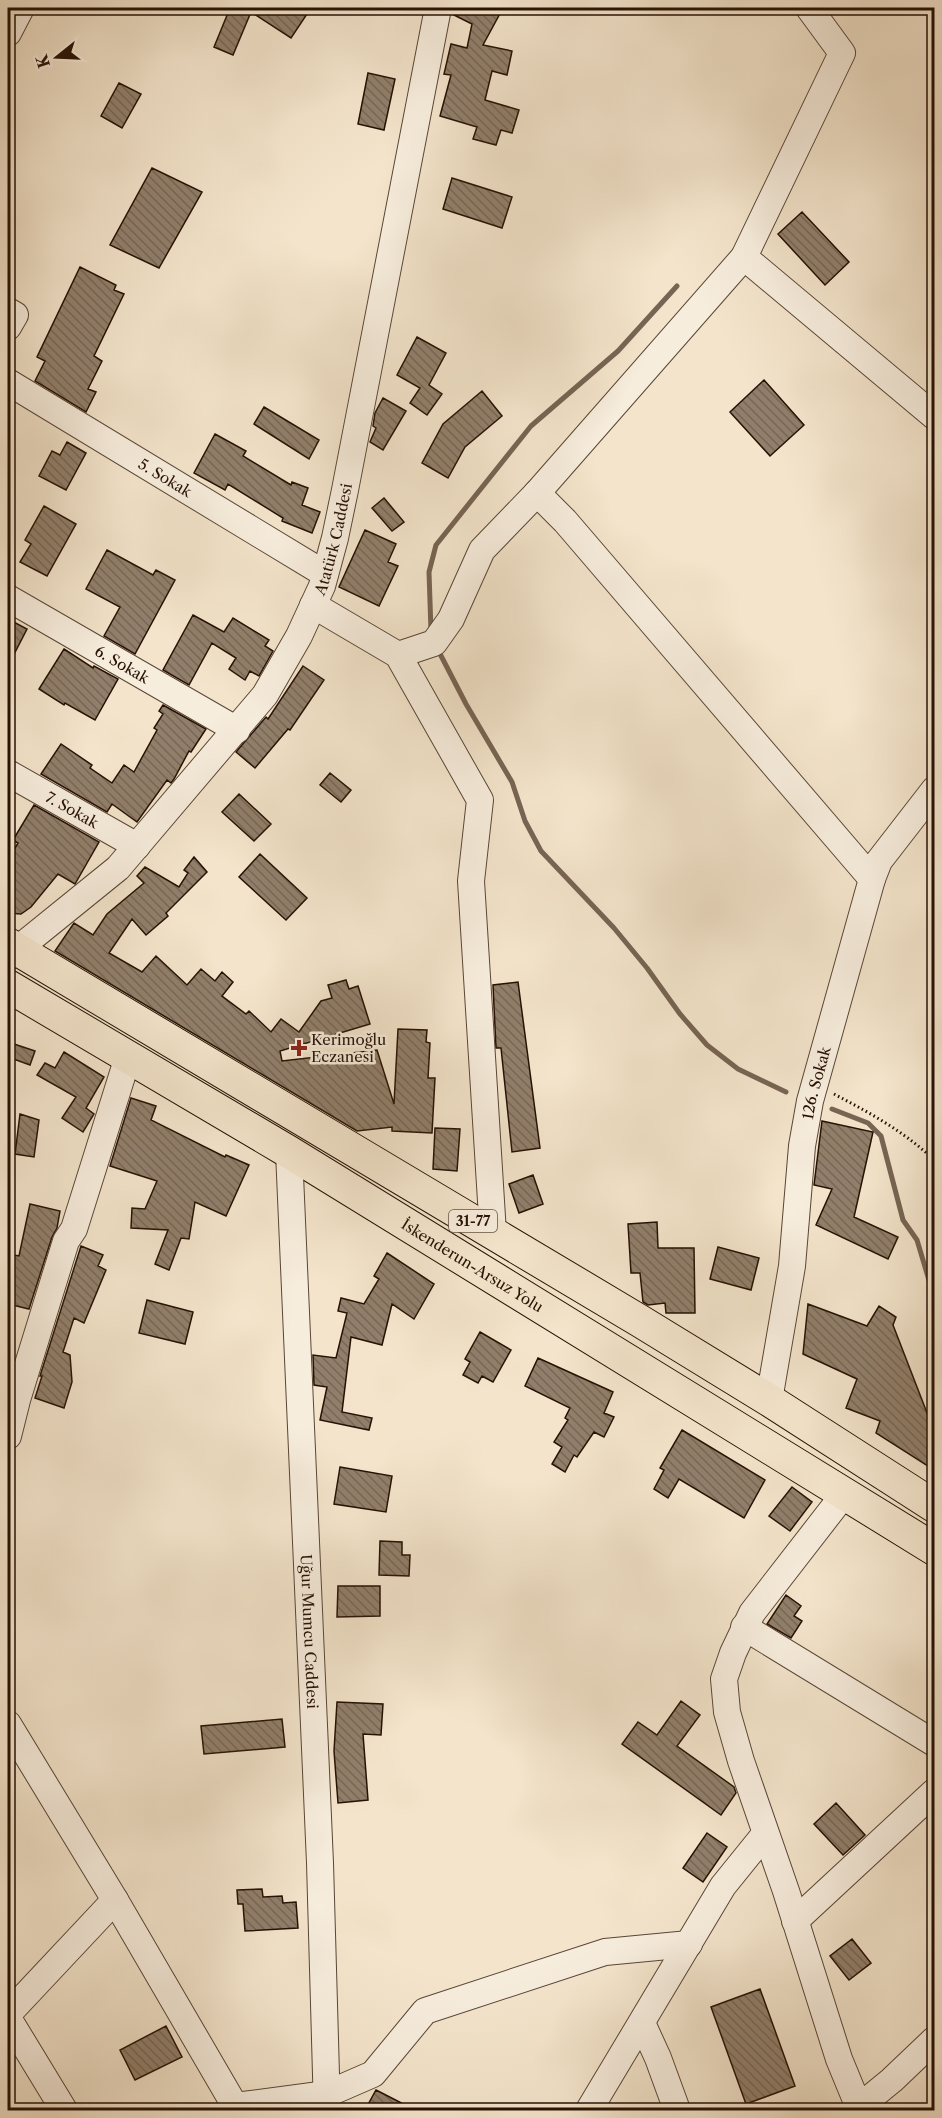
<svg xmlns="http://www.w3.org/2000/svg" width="942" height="2118" font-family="'Libre Caslon Text',serif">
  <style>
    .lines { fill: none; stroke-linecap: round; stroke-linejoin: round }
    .stream { stroke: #776453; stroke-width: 5 }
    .building { fill: url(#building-back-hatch); stroke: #261104; stroke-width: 1.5 }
    .minor-casing { stroke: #594636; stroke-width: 28 }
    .major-casing { stroke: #261104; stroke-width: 34 }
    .path { stroke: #261104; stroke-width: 3; stroke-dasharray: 1.5 3; stroke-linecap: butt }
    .minor { stroke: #f7eddd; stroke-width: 26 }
    .major { stroke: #f3e4cb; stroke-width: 32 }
    .poi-dot { fill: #8f2418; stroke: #f7eddd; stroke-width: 2 }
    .labels { text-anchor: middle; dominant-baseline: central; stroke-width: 5; stroke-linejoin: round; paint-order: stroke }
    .shield { fill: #f7eddd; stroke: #655345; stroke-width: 1.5 }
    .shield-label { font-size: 14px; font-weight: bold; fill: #261104 }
    .street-label { font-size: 15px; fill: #261104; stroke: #f7eddd }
    .poi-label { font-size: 15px; fill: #261104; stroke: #f7eddd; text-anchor: start }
  </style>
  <defs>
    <pattern id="building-back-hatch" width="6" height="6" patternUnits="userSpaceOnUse" patternTransform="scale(1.5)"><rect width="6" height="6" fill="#917f6b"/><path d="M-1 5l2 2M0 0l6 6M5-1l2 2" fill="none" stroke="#766756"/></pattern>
  </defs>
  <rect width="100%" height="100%" fill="#f3e4cb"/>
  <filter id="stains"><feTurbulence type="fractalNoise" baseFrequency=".00333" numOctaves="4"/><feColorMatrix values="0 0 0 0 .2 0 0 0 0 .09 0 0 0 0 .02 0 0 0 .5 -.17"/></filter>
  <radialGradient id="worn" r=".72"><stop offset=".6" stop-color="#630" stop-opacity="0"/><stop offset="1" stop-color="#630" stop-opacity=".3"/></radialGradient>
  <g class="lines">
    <path class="stream" d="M431 631 429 572 436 545 531 426 618 351 677 286
      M437 648 466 704 512 782 525 821 541 851 614 928 647 968 680 1014 707 1045 738 1069 786 1092
      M832 1109 868 1123 881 1136 903 1220 917 1240 934 1297"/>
  </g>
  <path class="building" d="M230 8H311L291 38 251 12 233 55 214 47Z
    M453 8H503L483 45 512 51 507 75 492 71 485 100 519 110 512 133 501 130 496 145 473 139 477 127 440 116 451 75 444 74 451 44 467 48 472 24 452 14Z
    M368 73 395 79 384 130 358 124Z
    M119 83 141 94 122 128 101 116Z
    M152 168 202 192 159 268 110 245Z
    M452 178 512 197 502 228 443 209Z
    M802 212 849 262 825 285 778 234Z
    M80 267 116 285 114 290 124 294 94 356 102 361 88 389 96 392 86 412 35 381 45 361 37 357Z
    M417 337 446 353 429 385 442 394 427 415 410 403 420 388 397 375Z
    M764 380 804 425 770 456 730 412Z
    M482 391 502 416 465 447 448 478 422 463 443 424Z
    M383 398 406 411 383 450 370 442 376 428 373 426 375 413Z
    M264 407 319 440 309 459 254 424Z
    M215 434 246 451 243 456 291 485 292 482 308 488 302 505 320 512 312 533 282 521 283 518 228 484 225 490 194 473Z
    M67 442 86 453 66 490 39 476 52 451 60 455Z
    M384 498 404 522 392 531 372 508Z
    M44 506 76 524 47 576 20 562 31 544 25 540Z
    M365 530 396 544 388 562 398 566 379 606 339 587Z
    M107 550 153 575 156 570 175 580 135 654 104 636 120 607 86 589Z
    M193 615 224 632 233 618 269 640 265 646 273 651 259 676 250 671 245 680 229 669 236 658 212 643 189 685 163 670Z
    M8 619 27 629 8 666Z
    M64 649 93 668 94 666 118 679 95 720 65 703 64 705 39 689Z
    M303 666 324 680 290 730 288 729 255 768 236 752 266 717 268 719Z
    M163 705 206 729 191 752 189 751 174 779 171 783 167 780 137 822 112 804 107 812 41 774 61 744 92 765 90 768 112 783 124 765 134 772 157 730 154 728 163 714 159 711Z
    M330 773 351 790 341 802 320 785Z
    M239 794 271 824 254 841 222 812Z
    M34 805 99 842 75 884 58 874 31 907 21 914 8 913V860L18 843 13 840Z
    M260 854 307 898 286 920 239 877Z
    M194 857 207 872 166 913 168 916 146 935 132 919 109 953 142 972 156 956 187 985 201 969 215 981 222 972 233 982 222 996 246 1014 249 1011 271 1032 281 1019 299 1032 321 1001 332 998 328 985 346 980 349 989 358 986 370 1024 280 1051 282 1061 377 1050 394 1104 398 1029 427 1030 426 1042 430 1043 428 1078H435L432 1133 392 1131V1127L357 1131 55 951 74 923 93 935 107 914 144 883 137 876 145 867 179 887 188 873 184 870Z
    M518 982 540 1148 512 1152 501 1048H496L493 985Z
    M8 1042 35 1051 30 1065 8 1057Z
    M64 1052 104 1077 86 1108 94 1114 83 1132 62 1118 76 1097 37 1075 45 1063 55 1068Z
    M131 1098 156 1106 151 1120 225 1157 226 1155 249 1165 226 1216 195 1202 189 1239 181 1238 169 1270 155 1264 168 1230 131 1228 132 1208 145 1209 157 1181 110 1166Z
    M20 1114 39 1120 34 1157 15 1154Z
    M822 1121 873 1132 854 1217 898 1237 888 1259 816 1225 832 1189 814 1185Z
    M435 1128 460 1129 457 1171 433 1169Z
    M533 1175 543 1204 519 1213 509 1184Z
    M30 1204 60 1211 57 1228 52 1237 29 1309 8 1304V1254L19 1256Z
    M657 1222 658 1248H694L695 1313H666L665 1303 648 1305 643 1302 640 1273H631L628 1224Z
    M81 1246 103 1255 98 1266 106 1270 84 1323 74 1318 63 1352 70 1355 72 1382 64 1408 35 1398 42 1376H40Z
    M718 1247 759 1258 751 1290 710 1279Z
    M387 1253 434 1284 414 1319 392 1304 382 1345 351 1337 342 1412 372 1418 369 1430 320 1420 327 1387 314 1385 313 1355 336 1358 347 1313 338 1311 341 1298 364 1304 379 1279 374 1276Z
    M147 1300 193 1312 185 1344 139 1333Z
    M808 1304 867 1326 879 1306 896 1317 893 1325 934 1431V1470L876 1433 880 1421 846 1408 857 1379 803 1354Z
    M480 1332 511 1350 493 1382 482 1376 478 1383 463 1375 470 1362 465 1359Z
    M538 1358 613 1392 604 1413 614 1417 604 1437 594 1432 577 1457 574 1455 565 1472 552 1464 562 1447 554 1442 568 1420 565 1418 570 1408 525 1386Z
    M682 1430 765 1480 744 1518 679 1479 668 1498 654 1489 664 1470 660 1468Z
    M340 1467 392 1476 386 1512 334 1504Z
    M792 1487 812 1502 790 1531 769 1516Z
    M380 1541 402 1542V1555H410L409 1576 379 1575Z
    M338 1586H380V1616L337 1617Z
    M786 1595 801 1606 794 1616 802 1621 791 1638 767 1624Z
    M681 1701 700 1715 677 1746 734 1787 736 1793 721 1815 622 1744 638 1722 657 1735Z
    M337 1702 383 1704 381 1735 363 1734 368 1800 338 1803 334 1751Z
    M282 1719 285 1747 204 1754 201 1726Z
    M836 1803 865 1835 843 1855 814 1824Z
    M707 1833 727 1847 703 1882 683 1868Z
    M262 1889 263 1897 282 1896 283 1903 296 1902 298 1928 245 1931 243 1904H238L237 1890Z
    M852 1939 871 1963 849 1980 830 1956Z
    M760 1989 795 2086 746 2104 711 2007Z
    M166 2026 182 2057 135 2080 120 2050Z
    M376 2090 415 2110H365Z"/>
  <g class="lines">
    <defs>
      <g id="minor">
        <path d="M809 8 842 53 744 257 934 416"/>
        <path d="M8 33 21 8"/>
        <path d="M8 311 15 315 8 327"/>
        <path id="s1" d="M8 382 325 574"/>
        <path d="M537 493 565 521 872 879"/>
        <path id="s2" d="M8 598 237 730"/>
        <path d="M313 605 398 655 480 800 471 881 493 1233"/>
        <path d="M398 655 434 643 451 619 482 550 537 493 744 257"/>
        <path id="s3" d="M8 773 137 846"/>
        <path id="s4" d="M8 957 118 868 265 695 299 636 322 586 335 538 345 490 438 8"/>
        <path id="s5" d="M289 1152 320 1863 327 2110"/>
        <path id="s6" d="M769 1400 792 1266 802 1146 810 1101 872 879 879 861 934 790"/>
        <path d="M8 1436 17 1400 66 1241 74 1229 128 1057"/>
        <path d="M845 1493 752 1613 733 1653 724 1679 727 1712 741 1761 786 1891 839 2059 860 2110"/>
        <path d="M744 1627 934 1743"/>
        <path d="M8 1724 115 1900 235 2106 242 2110"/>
        <path d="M795 1921 934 1792"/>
        <path d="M8 2014 115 1900"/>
        <path d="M8 2018 64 2110"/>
        <path d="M642 2023 658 2058 677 2110"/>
        <path d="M859 2107 892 2080 934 2040"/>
        <path d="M232 2110 235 2106 327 2094 373 2074 425 2011 605 1952 689 1944"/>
        <path d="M589 2110 723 1886 765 1834"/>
      </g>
      <g id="major">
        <path d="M8 944 640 1321 769 1400 934 1506"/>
        <path id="s7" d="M8 986 289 1152 934 1549"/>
      </g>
    </defs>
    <use href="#minor" class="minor-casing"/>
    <use href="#major" class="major-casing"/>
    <path class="path" d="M834 1094C870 1113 905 1132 934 1160"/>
    <use href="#minor" class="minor"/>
    <use href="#major" class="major"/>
  </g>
  <path class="poi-dot" d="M296 1039h6v6h6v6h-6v6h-6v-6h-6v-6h6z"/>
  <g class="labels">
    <rect class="shield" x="449" y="1210" width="48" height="22" rx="4.5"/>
    <g class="shield-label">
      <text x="473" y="1221">31-77</text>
    </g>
    <g class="street-label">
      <text stroke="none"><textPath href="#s1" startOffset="184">5. Sokak</textPath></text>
      <text stroke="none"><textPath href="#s4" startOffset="540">Atatürk Caddesi</textPath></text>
      <text stroke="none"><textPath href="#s2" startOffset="132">6. Sokak</textPath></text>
      <text stroke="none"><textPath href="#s3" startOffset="74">7. Sokak</textPath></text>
      <text stroke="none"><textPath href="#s6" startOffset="321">126. Sokak</textPath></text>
      <text stroke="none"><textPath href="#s7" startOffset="542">İskenderun-Arsuz Yolu</textPath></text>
      <text stroke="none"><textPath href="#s5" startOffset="480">Uğur Mumcu Caddesi</textPath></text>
    </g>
    <g class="poi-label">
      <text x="311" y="1039">Kerimoğlu<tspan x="311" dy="17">Eczanesi</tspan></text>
    </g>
  </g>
  <rect width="942" height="2118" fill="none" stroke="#f3e4cb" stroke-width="30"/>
  <rect x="9" y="9" width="924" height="2100" fill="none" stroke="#261104" stroke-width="3"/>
  <rect x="15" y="15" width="912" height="2088" fill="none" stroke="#261104" stroke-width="1.5"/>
  <g transform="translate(57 57) rotate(252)" stroke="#f7eddd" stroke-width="4.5" paint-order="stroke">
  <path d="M0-4.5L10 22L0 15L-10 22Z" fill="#261104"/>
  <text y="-9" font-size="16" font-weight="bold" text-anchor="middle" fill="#261104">K</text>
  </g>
  <rect width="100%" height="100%" filter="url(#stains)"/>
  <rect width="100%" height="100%" fill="url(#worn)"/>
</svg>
